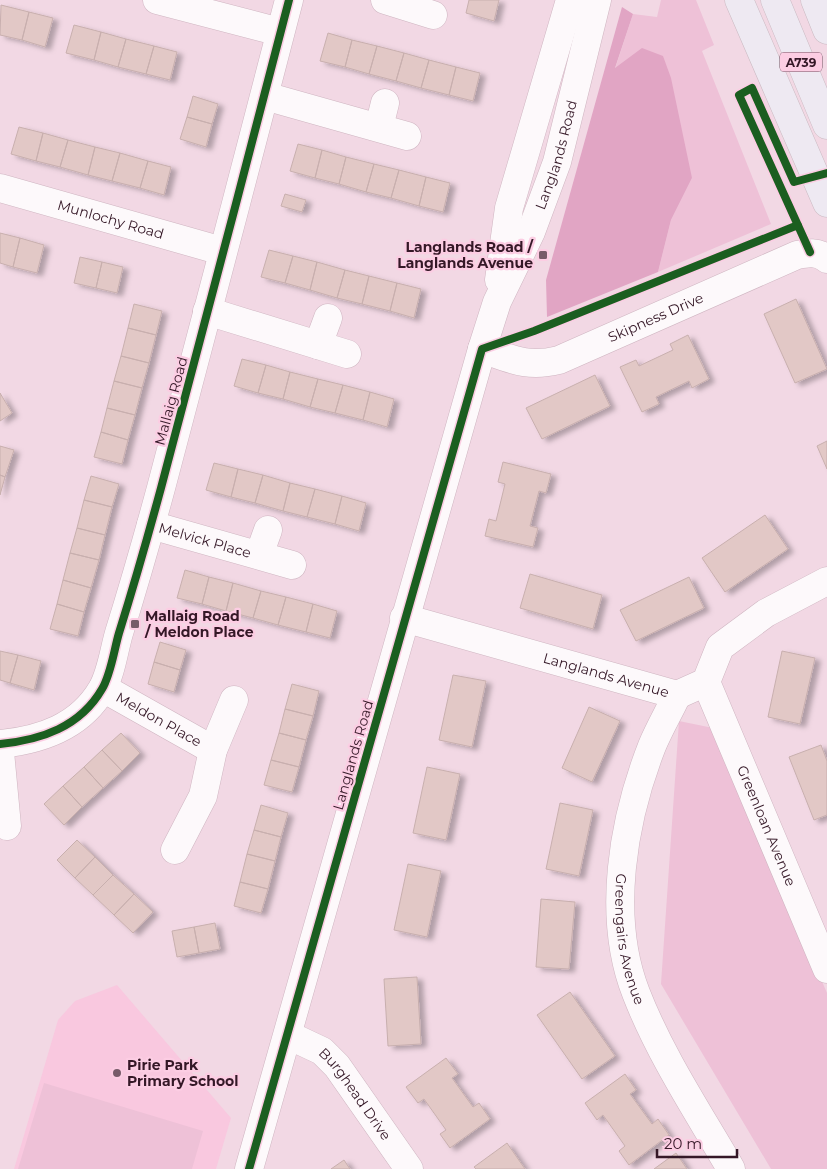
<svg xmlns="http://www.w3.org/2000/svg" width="827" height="1169" font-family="Montserrat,sans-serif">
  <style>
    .built { fill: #f9c8df }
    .green { fill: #eec1d7 }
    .forest { fill: #e1a5c4 }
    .building { fill: #e2c8c6; stroke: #c8afae; filter: url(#shadow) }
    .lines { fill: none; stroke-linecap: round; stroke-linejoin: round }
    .minor-casing { stroke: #cfb5c1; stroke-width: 29 }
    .major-casing { stroke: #cabac2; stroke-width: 29 }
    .minor { stroke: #fdf9fb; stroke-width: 28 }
    .major { stroke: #eee9f2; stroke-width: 28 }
    .cycleway-casing { stroke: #fccde3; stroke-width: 11 }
    .cycleway { stroke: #1b5e20; stroke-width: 8 }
    .poi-dot { fill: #775b69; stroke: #fccde3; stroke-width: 2 }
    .labels { text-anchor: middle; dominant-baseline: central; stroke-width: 4.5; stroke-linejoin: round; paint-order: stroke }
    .shield { fill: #fccde3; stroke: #714e5f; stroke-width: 1 }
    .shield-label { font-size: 12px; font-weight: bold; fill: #351827 }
    .street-label { font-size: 14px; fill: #351827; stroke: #fccde3 }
    .poi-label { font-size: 14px; font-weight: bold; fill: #351827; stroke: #fccde3; text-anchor: start }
  </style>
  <defs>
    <filter id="shadow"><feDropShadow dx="5.5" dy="3" stdDeviation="2.5" flood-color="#0004"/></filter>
  </defs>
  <rect width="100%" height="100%" fill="#f2d8e4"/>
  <path class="built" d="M117 985 231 1118 216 1169H14L58 1020 75 1001Z"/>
  <path class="green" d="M661 0H696L714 45 702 51 771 224 658 272 671 220 692 178 615 69 633 14 657 17Z
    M679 721 713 728 827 993V1169H771L661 984Z
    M44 1083 203 1131 192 1169H18Z"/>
  <path class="forest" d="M622 7 633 14 615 68 642 48 663 56 671 78 692 178 671 220 658 272 547 317 546 280Z"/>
  <path class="building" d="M469 0H499L494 21 466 13Z
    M1 5 29 12 22 40 0 35Z
    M29 12 53 18 45 47 22 40Z
    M74 25 101 32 94 60 66 53Z
    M101 32 126 39 118 67 94 60Z
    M328 33 352 40 345 67 320 61Z
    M126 39 154 46 146 74 118 67Z
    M352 40 377 46 369 74 345 67Z
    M154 46 177 52 170 80 146 74Z
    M377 46 404 53 396 81 369 74Z
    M404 53 429 60 421 88 396 81Z
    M429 60 456 67 449 95 421 88Z
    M456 67 480 73 473 101 449 95Z
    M193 96 218 104 212 124 187 117Z
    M187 117 212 124 206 147 180 139Z
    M19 127 43 133 36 161 11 154Z
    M43 133 68 140 60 167 36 161Z
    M68 140 95 147 88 175 60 167Z
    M298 144 322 150 315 178 290 171Z
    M95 147 120 153 112 181 88 175Z
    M322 150 346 157 339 184 315 178Z
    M120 153 148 161 140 188 112 181Z
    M346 157 374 164 366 192 339 184Z
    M148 161 171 167 164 195 140 188Z
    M374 164 399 170 391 198 366 192Z
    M399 170 426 177 419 206 391 198Z
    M426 177 450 183 443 212 419 206Z
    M285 194 306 200 302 212 281 206Z
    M0 233 20 238 13 267 0 263Z
    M20 238 44 245 37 273 13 267Z
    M269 250 293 256 285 283 261 277Z
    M293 256 317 262 310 290 285 283Z
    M80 257 102 262 96 288 74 283Z
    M102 262 123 267 117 293 96 288Z
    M317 262 345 270 337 298 310 290Z
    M345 270 369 276 362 304 337 298Z
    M369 276 397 283 390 311 362 304Z
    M397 283 421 289 414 318 390 311Z
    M796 299 827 369 795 383 764 314Z
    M134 304 162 311 156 335 128 328Z
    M128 328 156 335 149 363 121 356Z
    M688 335 709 379 692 388 689 381 656 397 659 404 642 412 620 367 636 360 639 366 673 350 670 344Z
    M121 356 149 363 142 388 114 381Z
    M242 359 266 365 258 393 234 386Z
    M266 365 290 372 283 399 258 393Z
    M290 372 318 379 310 407 283 399Z
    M595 375 610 406 542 439 526 408Z
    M318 379 343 385 335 413 310 407Z
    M114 381 142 388 135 415 107 408Z
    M343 385 370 392 363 420 335 413Z
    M370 392 394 399 387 427 363 420Z
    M0 393 12 413 0 421Z
    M107 408 135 415 128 440 101 432Z
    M101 432 128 440 122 464 94 457Z
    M827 441V469L817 446Z
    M0 446 14 450 5 477 0 475Z
    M503 462 551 474 546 493 539 491 530 526 538 528 533 547 485 536 489 519 496 521 505 484 498 482Z
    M214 463 238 469 231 497 206 490Z
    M238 469 263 475 255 503 231 497Z
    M0 475 5 477 0 495Z
    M263 475 290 483 283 511 255 503Z
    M91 476 119 484 112 507 84 500Z
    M290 483 315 489 307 517 283 511Z
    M315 489 342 496 335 524 307 517Z
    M342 496 366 503 359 531 335 524Z
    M84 500 112 507 105 535 77 528Z
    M765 515 788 549 725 592 702 558Z
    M77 528 105 535 99 560 70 553Z
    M70 553 99 560 91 588 63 580Z
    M185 570 209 577 202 604 177 598Z
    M530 574 602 595 593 629 520 608Z
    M209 577 233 583 226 611 202 604Z
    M689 577 704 608 636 641 620 610Z
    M63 580 91 588 84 612 57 604Z
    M233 583 261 591 253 618 226 611Z
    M261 591 286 597 278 625 253 618Z
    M286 597 313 604 306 632 278 625Z
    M57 604 84 612 78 636 50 629Z
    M313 604 337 611 330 638 306 632Z
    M160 642 186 650 180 670 154 662Z
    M0 651 18 655 10 683 0 680Z
    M782 651 815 658 800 724 768 717Z
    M18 655 41 661 34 690 10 683Z
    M154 662 180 670 174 692 148 684Z
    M453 675 486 681 472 747 439 740Z
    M292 684 319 691 313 716 285 709Z
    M589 707 620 721 592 782 562 768Z
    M285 709 313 716 306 740 279 733Z
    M121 733 140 753 122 771 102 750Z
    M279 733 306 740 299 767 271 760Z
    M821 745 827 761V815L814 820 789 757Z
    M102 750 122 771 103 788 84 767Z
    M271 760 299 767 292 792 264 785Z
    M84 767 103 788 82 807 63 786Z
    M427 767 460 774 446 840 413 833Z
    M63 786 82 807 64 825 44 804Z
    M560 803 593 810 579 876 546 869Z
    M261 805 288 813 281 837 254 830Z
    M254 830 281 837 275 861 247 854Z
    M77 840 95 857 75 878 57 860Z
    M247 854 275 861 268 889 240 882Z
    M95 857 113 875 93 895 75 878Z
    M408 864 441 871 427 937 394 930Z
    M113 875 134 894 114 915 93 895Z
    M240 882 268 889 261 913 234 906Z
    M134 894 153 912 133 933 114 915Z
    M541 899 575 902 569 969 536 967Z
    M215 923 220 949 199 953 194 927Z
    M194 927 199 953 177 957 172 931Z
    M417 977 421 1044 388 1046 384 979Z
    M570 992 615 1056 582 1079 537 1015Z
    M446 1058 458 1074 452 1078 473 1107 479 1103 490 1119 450 1148 440 1134 446 1130 424 1099 418 1103 406 1087Z
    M625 1074 636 1090 630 1094 652 1124 658 1119 669 1135 629 1165 619 1151 625 1146 603 1115 597 1120 585 1103Z
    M507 1143 525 1169H476L474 1167Z
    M676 1153 687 1169H654Z
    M344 1160 350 1169H331Z"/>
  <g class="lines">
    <defs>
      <g id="minor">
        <path d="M157 0 280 32"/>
        <path d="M385 0 433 15"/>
        <path d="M265 96 407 136"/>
        <path d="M379 127 385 103"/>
        <path id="s1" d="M0 188 222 251"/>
        <path d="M499 280 509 208 570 0"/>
        <path d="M207 311 347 354"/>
        <path d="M318 345 328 318"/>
        <path id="s2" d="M482 349C511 359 527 368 559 360L797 255C807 253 818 251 827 259"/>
        <path id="s3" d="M151 525 292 565"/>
        <path d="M259 555 268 530"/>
        <path id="s4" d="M404 618 677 695 706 682 720 647 766 613 827 581"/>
        <path id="s5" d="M706 682 827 969"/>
        <path id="s6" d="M103 688 213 750"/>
        <path id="s7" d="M677 695C669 712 659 729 652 746 623 820 606 916 636 993 660 1055 698 1112 731 1169"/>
        <path d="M0 744C41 740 80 727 102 689 111 674 114 650 119 633 134 585 148 536 161 488 204 325 247 163 289 0"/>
        <path d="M0 752 7 826"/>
        <path d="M175 850 203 796 213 750 234 700"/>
        <path id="s8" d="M288 1035 322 1051 337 1066 409 1169"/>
        <path id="s9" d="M249 1169 482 349 497 302 531 232 557 162 597 0"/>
      </g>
      <path id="major" d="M739 0 827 203
        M775 0 827 125
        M815 0 827 30"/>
    </defs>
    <use href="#minor" class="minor-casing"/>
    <use href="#major" class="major-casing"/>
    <use href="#minor" class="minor"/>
    <use href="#major" class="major"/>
    <defs>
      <path id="cycleway" d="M810 252 739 95 752 88 794 182 827 173
        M0 744C41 740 80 727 102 689 111 674 114 650 119 633 134 585 148 536 161 488 204 325 247 163 289 0
        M249 1169 482 349 534 331 798 225"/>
    </defs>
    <use href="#cycleway" class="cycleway-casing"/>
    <use href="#cycleway" class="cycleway"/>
  </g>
  <g class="poi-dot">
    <rect x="538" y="250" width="10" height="10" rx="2.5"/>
    <rect x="130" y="619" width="10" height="10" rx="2.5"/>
    <circle cx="117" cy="1073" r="5"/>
  </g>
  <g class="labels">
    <rect class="shield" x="780" y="52.5" width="42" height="19" rx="4"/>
    <g class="shield-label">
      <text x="801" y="62">A739</text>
    </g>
    <g class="street-label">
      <text stroke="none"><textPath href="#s9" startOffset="1061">Langlands Road</textPath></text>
      <text stroke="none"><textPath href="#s1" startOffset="115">Munlochy Road</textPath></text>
      <text stroke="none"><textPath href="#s2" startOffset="185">Skipness Drive</textPath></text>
      <text transform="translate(171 401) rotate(-75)">Mallaig Road</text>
      <text stroke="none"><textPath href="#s3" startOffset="56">Melvick Place</textPath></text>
      <text stroke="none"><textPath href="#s4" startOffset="210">Langlands Avenue</textPath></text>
      <text stroke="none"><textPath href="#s6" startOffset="64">Meldon Place</textPath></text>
      <text transform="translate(353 755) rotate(-74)">Langlands Road</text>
      <text stroke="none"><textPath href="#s5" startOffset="156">Greenloan Avenue</textPath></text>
      <text stroke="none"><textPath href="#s7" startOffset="255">Greengairs Avenue</textPath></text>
      <text stroke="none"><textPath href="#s8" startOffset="92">Burghead Drive</textPath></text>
    </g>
    <g class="poi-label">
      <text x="533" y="247" text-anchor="end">Langlands Road /<tspan x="533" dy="16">Langlands Avenue</tspan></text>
      <text x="145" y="616">Mallaig Road<tspan x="145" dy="16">/ Meldon Place</tspan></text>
      <text x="127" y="1065">Pirie Park<tspan x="127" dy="16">Primary School</tspan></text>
    </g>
  </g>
  <path d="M657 1149v8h80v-8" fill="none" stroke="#351827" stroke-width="2.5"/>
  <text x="664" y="1149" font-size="15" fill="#351827" stroke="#fccde3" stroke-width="4" paint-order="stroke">20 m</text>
</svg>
